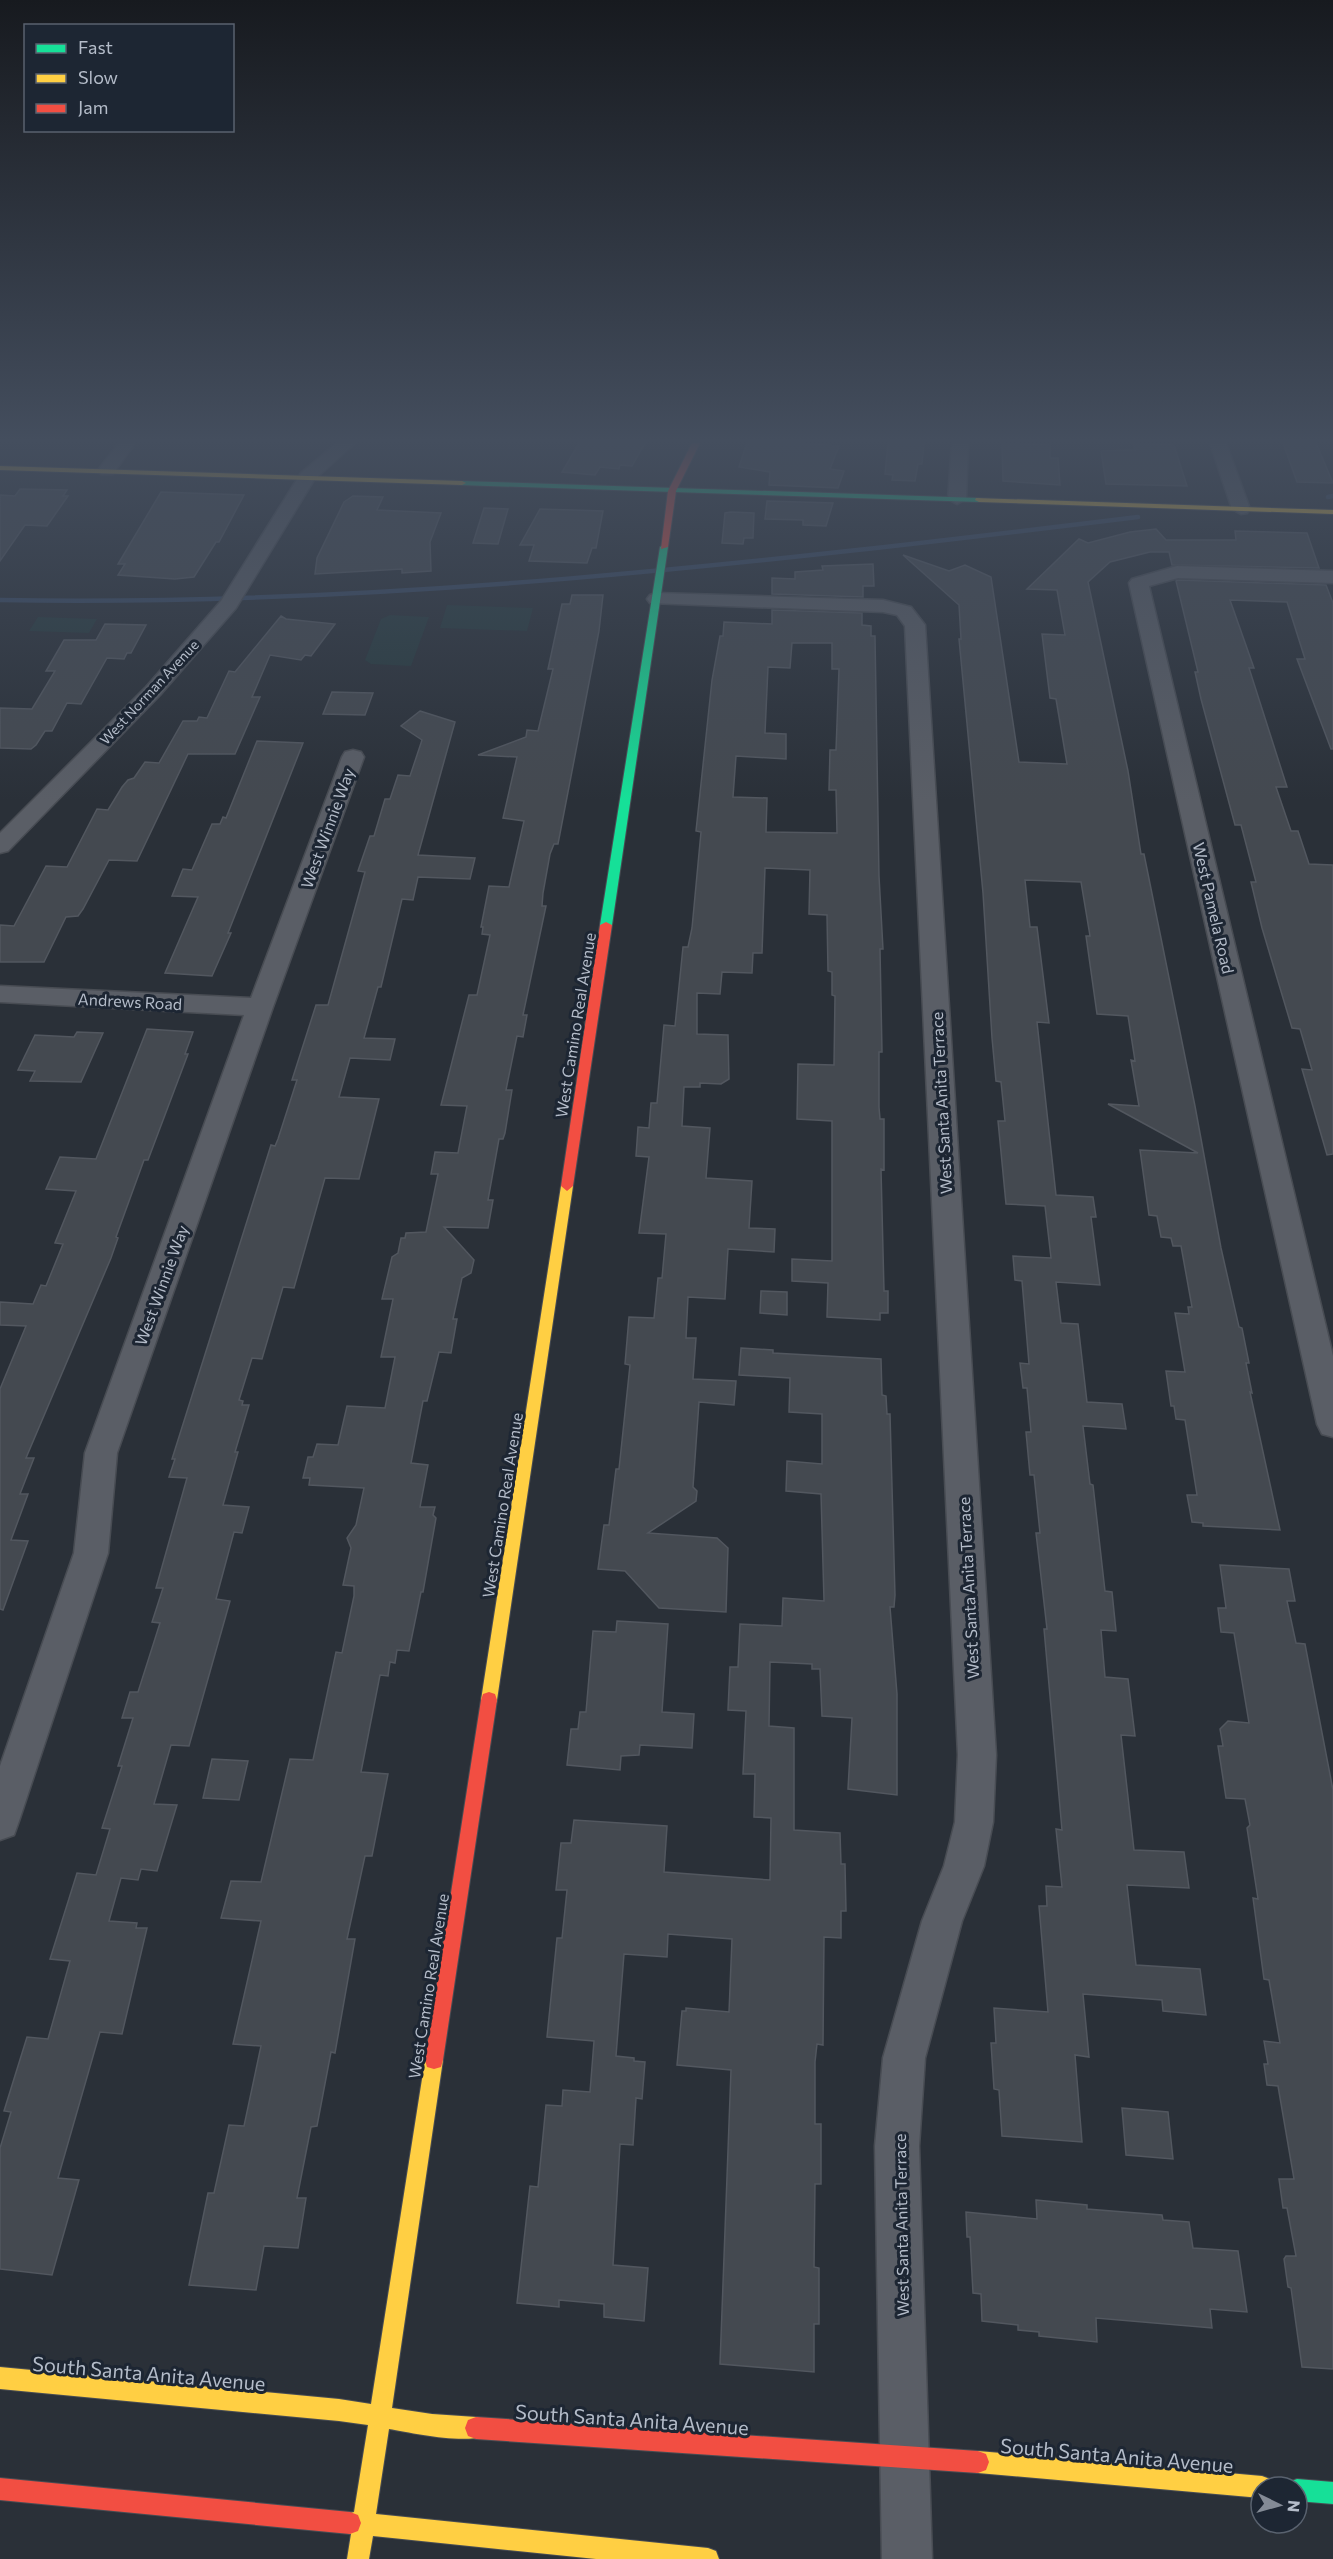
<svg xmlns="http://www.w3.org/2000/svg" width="1333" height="2559" font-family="Commissioner,sans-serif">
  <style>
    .green { fill: #273a3e }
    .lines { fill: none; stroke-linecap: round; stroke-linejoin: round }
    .stream { stroke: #384963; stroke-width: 4.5 }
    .building { fill: #444950; stroke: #52575f; stroke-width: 1.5; fill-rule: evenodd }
    .street-casing { stroke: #484c53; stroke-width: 3 }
    .fast-casing { stroke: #484c53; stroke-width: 2 }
    .slow-casing { stroke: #484c53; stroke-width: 2 }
    .jam-casing { stroke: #484c53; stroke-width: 2 }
    .street { fill: #5a5e66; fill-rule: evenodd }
    .fast { fill: #16e098; fill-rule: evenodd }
    .slow { fill: #ffcf43; fill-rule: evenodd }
    .jam { fill: #f24e42; fill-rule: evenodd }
    .labels { text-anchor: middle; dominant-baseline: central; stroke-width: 6; stroke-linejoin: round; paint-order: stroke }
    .far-street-label { font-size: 14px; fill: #b4bcc9; stroke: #1d2633 }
    .street-label { font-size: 16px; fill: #b4bcc9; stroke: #1d2633 }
    .near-street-label { font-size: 20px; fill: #b4bcc9; stroke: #1d2633 }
  </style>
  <rect width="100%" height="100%" fill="#2a3038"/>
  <path class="green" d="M447 605 533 608 527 631 440 628Z
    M390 615 429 617 411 666 371 664 365 660 381 619Z
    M38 617 97 619 89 633 29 631Z"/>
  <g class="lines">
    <path class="stream" d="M1328 497 1333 496
      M0 600C381 607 761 563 1138 517"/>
  </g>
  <path class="building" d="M579 443H645L632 466 620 465 619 469 600 467 595 475 562 472Z
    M747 443H802L839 446 830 469 844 471 838 488 769 485 770 472 739 467Z
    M888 443H924L922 464H918L915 481 892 480 893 475 885 474Z
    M1002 443 1050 445V458H1058L1060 485 1003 481Z
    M1133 443 1174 445 1187 486 1106 484 1101 451 1135 450Z
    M1283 443H1316L1333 483 1297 482Z
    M20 489 67 490 63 496H68L47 526 25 525 0 561V495L15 496Z
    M161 492 244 495 219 542H216L194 577 175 579 118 575 125 564H118Z
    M353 496 383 497 377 510 441 513 430 542 431 571 402 573V569L315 574 317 558 344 502Z
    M767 501 833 503 826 526 803 525V520L765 519Z
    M484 508 508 509 498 544 473 543Z
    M540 509 603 511 596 548H592L587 563 529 561 534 545H520Z
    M731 512 754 513 753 538H744L743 544 722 543 725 513Z
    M1156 529 1166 540H1236L1235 531 1307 533 1319 568 1172 565 1169 552H1150L1110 562 1088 582 1128 771 1141 854H1144L1195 1106 1221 1248 1239 1327 1242 1328 1249 1363H1246L1252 1393 1250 1392 1280 1530 1203 1526V1523L1192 1522 1187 1495H1197L1185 1420 1176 1419 1174 1406H1171L1166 1371 1185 1372 1175 1313 1189 1314 1188 1307H1192L1181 1246H1173L1171 1238 1161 1237 1157 1216 1149 1215 1140 1150 1198 1153 1108 1104 1139 1106 1131 1060 1135 1061 1128 1016 1097 1014 1086 936H1090L1081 882 1025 880 1030 927H1037L1049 1023 1037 1022 1056 1195 1093 1197 1096 1217H1091L1100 1285 1056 1282 1061 1323 1078 1324 1087 1402 1122 1404 1126 1429 1083 1426 1090 1484 1093 1485 1105 1591 1112 1592 1116 1631 1101 1630 1105 1677 1128 1679 1135 1736 1121 1735 1134 1850 1184 1852 1189 1888 1127 1885 1136 1965 1200 1969 1206 2015 1163 2011 1162 2000 1083 1994 1089 2057 1075 2055 1082 2142 1002 2136 999 2090 994 2089 991 2043H996L994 2008 1048 2012 1039 1906H1047L1046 1886 1062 1887 1056 1829 1062 1830 1044 1629H1047L1036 1533H1040L1034 1475H1030L1026 1432H1031L1027 1388H1023L1020 1363 1029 1364 1022 1281 1015 1280 1013 1256 1051 1258 1045 1206 1006 1204 998 1121H1005L1001 1082 996 1081 992 1038 983 893 959 639H961L959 605 903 555 949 571 965 565 991 577 1019 762 1067 764 1056 699 1050 698 1042 634 1065 635 1057 590 1027 589 1079 539 1088 543 1130 532Z
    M873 564 874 586H863V597L772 594V578L795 579V572L823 570 822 566Z
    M1178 580 1326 585 1333 603V749H1331L1297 659H1305L1287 602 1230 600 1254 668H1249L1287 787H1276L1291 831H1298L1309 864 1333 865V1154L1327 1155 1302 1069 1312 1070 1300 1029 1292 1028 1262 928 1251 882H1256L1241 825H1235L1201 699 1195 672H1198L1176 581Z
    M572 595H603L599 631 558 844H554L550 854 543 893 542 906H546L523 1015H527L523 1037 517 1036 506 1090H512L505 1133 503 1139H499L488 1200H493L488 1228 444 1227 474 1260 471 1273 462 1278 453 1319H457L451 1353 439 1352 427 1401H423L411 1463 428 1465 420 1507H435L433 1515 436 1518 423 1592H421L409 1651 397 1650 395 1663 390 1662 388 1676 380 1675 361 1772 388 1774 372 1856H365L347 1939H355L335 2053 331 2052 317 2126 311 2127 297 2198H306L298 2248 264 2246 256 2290 189 2285 208 2193H214L229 2125 244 2126 261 2046 233 2044 261 1921 221 1918 231 1881 261 1882 290 1759 313 1760 336 1652 342 1653 354 1596V1586L343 1585 351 1548 347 1538 356 1525 364 1488 309 1485 310 1478H303L308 1457H313L317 1444 338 1445 347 1406 385 1408 395 1357H381L393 1299H382L392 1257 398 1253 401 1238H405L406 1233 426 1232 438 1174H431L435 1152 458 1153 467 1106 441 1105 469 995H477L490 935 482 934 483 927H481L489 886 509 887 524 821 503 818 517 757 478 755 526 737 527 730 538 731 553 669H548L562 604H570Z
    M772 610 862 613V625L871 626V636H875L879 876 883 949H880L882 1052H879V1107L880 1119H884V1170L881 1169 884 1291H888V1313H880V1320L827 1317 828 1283 792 1281V1259L832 1261V1121L797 1119 798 1064 834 1065 835 996 832 995V972L828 971 827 915 809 914 810 870 765 868 762 953H753L752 973 722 972 720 994 697 993V1034L728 1035 729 1079 721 1084 700 1083V1087H684L682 1126 710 1128 706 1178 752 1181 749 1228 775 1229 774 1252 728 1249 725 1299 688 1297 686 1338H696L693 1379 736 1381 734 1405 699 1402 693 1487 697 1491 696 1501 648 1533 717 1538 728 1548 726 1612 659 1608 625 1571 598 1569 604 1525H609L616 1469H619L630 1365 625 1364 629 1317 654 1318 658 1278H662L666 1234 639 1233 649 1157 636 1156 638 1127 649 1128 651 1103H657L664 1025 675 1026 683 947H688L692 928 701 832 696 831 712 680 720 636H723L724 622 772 624ZM792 643H832V669H839L836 750H830L829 790H836L837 833 766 832 767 798 733 797 736 756 786 759V734L765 733 768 667 790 668Z
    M281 616 286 619 335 624 311 656 305 655 301 660 270 655 252 697H260L235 754H188L137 861 109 860 83 909 78 916 66 917 44 962H0V925L14 926 46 866 67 867 97 809 108 810 122 787 128 780 134 778 145 762 159 763 183 721H197L199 717 207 718 229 671 235 672Z
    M105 624 146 625 131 653H127L124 659 107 658 81 704 67 703 52 731H45L36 745 31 749 0 748V708L32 709 55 671H46L64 640H96Z
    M332 692 373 693 365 715 323 714Z
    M420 711 455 722 418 855 475 858 470 879 418 877 413 900 402 899 381 987H378L364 1038 395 1039 390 1060 350 1058 339 1097 379 1099 359 1179 325 1178 294 1288 283 1287 262 1359 252 1358 239 1400 243 1401 242 1405H249L235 1452H238L223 1505 249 1507 242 1533 234 1532 216 1599 230 1601 189 1746 171 1745 154 1804 177 1805 157 1871 141 1869 138 1880 121 1878 109 1921 137 1923 136 1928H147L122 2034 100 2032 58 2178 79 2180 52 2275 0 2269V2148L11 2112 4 2111 27 2037 48 2039 70 1961 50 1959 77 1873 96 1875 110 1829 102 1828 122 1766H118L133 1718H122L130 1692H138L160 1623 152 1622 163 1588H156L187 1478 169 1477 175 1459H172L271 1145 275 1146 278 1139 297 1080H292L316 1005H328L365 872 358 871 370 836H374L385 799H390L398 775 410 776 422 740 401 726Z
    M257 741 303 743 228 933H231L212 976 165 973 198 897 172 896 183 869 192 870 212 824H220L223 817 226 818Z
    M147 1029 193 1032 185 1054H188L148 1160H144L116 1237 118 1238 111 1258 26 1458H34L20 1494H28L11 1540 28 1541 3 1610 0 1609V1389L26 1326 0 1325V1302L33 1304 41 1285 46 1286 63 1244 55 1243 76 1191 46 1189 60 1157 96 1159Z
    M77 1032 103 1033 81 1082 30 1081 35 1071 18 1070 35 1035 74 1037Z
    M761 1291 787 1292V1315L760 1313Z
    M741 1348 773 1350V1353L881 1359 882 1395 886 1396 887 1414H890L895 1595 894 1607H890L897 1694V1795L848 1789 852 1718 822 1716 820 1669H812V1664L770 1662 769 1726 794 1728V1830L840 1833 841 1864H845L846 1911H841V1938L824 1937 823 2045 817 2044 815 2062V2124H821V2184H815L814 2267 819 2268V2324H814V2372L720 2364 731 2070 677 2065 682 2011H686V2008L729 2012 732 1939 668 1934 667 1957 624 1954 616 2056 634 2058V2061L645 2062 642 2099 636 2098 633 2145 620 2144 613 2265 648 2268 644 2321 604 2317V2304L559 2300V2307L517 2303 530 2186 538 2187 546 2105 562 2106 563 2090 590 2092 594 2041 547 2037 557 1938H562L567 1890H556L561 1843H571L574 1820 667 1826 664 1872 770 1880 771 1818 754 1817 755 1774H743L746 1711 728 1710 730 1667H738L740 1624 782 1626 783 1598 824 1601 821 1494 786 1491 787 1461 822 1464V1414L789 1412 790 1378 739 1375Z
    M1220 1565 1289 1569 1295 1601H1287L1296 1643 1305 1644 1333 1790V2369L1302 2367 1291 2288 1288 2287 1284 2259 1286 2256H1296L1287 2208H1283L1279 2179H1294L1278 2086 1267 2085 1264 2064H1268L1264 2041 1280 2043 1269 1980 1264 1979 1253 1898 1258 1899 1247 1828 1250 1825 1245 1799 1226 1798 1218 1746H1223L1220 1729 1228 1721 1249 1723 1234 1633 1221 1632 1218 1608H1226Z
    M617 1621 668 1624 662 1712 694 1714 692 1748 640 1745 639 1755 621 1756 620 1770 567 1765 571 1729H578L580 1712H586L593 1631 616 1632Z
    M212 1759 248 1761 239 1800 203 1798Z
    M1122 2108 1168 2112 1173 2159 1126 2155Z
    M1036 2200 1087 2205V2209L1162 2215 1163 2220 1189 2222 1193 2248 1238 2251 1247 2312 1210 2309 1212 2328 1096 2318 1097 2342 1039 2336V2332L1018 2330V2325L982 2321 981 2294 973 2293 970 2237H967L966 2212 1037 2219Z"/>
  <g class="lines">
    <defs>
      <path id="street" d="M119 443H135L113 474H101L98 470Z
        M337 443H355L314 480 236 608 160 695 8 851 0 853V833L146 687 221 601 301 473Z
        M952 443H968L966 499 957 504 948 499Z
        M1210 443H1226L1250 509 1247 513 1241 514 1232 509Z
        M1177 566 1333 571V583L1178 578 1149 586 1333 1356V1437L1322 1434 1317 1424 1129 583 1132 579Z
        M657 593 883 600 911 607 925 625 996 1755 993 1822 984 1866 962 1921 925 2058 919 2146 932 2559H882L875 2146 883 2058 922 1921 944 1866 955 1822 958 1755 905 626 897 615 883 612 650 603 647 599 650 595Z
        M353 750 361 752 364 757 273 1007 117 1453 108 1553 19 1821 14 1835 0 1840V1766L74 1553 85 1453 244 1015 0 1002V986L251 998 342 757 345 752Z"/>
      <path id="fast" d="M462 481 979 498 983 500 979 502 459 485V481Z
        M664 544 668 547 612 925 606 928 600 925 660 547Z
        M1297 2479 1333 2482V2504L1297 2501V2487H1287L1289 2482Z"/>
      <path id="slow" d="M0 466 462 481 466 483 462 485 0 470Z
        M976 498 1333 510V514L979 502 975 500Z
        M567 1181 573 1186 497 1700 495 1706 489 1708 483 1706 481 1700 561 1186Z
        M434 2051 441 2053 443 2060 392 2408 432 2414 476 2417 484 2420 487 2428 484 2436C463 2444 412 2433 389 2429L376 2514 708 2548 716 2551 719 2559H596L373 2536 369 2559H347L351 2534 342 2531 339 2523 342 2515 354 2512 368 2425 339 2421 0 2389V2367L339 2399 371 2404 425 2060 427 2053Z
        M978 2451 1262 2476 1270 2479 1273 2487H1261V2498L978 2473 970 2470 967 2462 970 2454Z"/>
      <path id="jam" d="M692 443H700L676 491 668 547 661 549 668 491Z
        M606 922 612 925 573 1186 567 1191 561 1186 600 925Z
        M489 1692 495 1694 497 1700 443 2060 441 2067 434 2069 427 2067 425 2060 481 1700 483 1694Z
        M476 2417 978 2451 986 2454 989 2462 986 2470 978 2473 476 2439 468 2436 465 2428 468 2420Z
        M0 2478 350 2512 358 2515 361 2523 358 2531 350 2534 0 2500Z"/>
    </defs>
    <use href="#street" class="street-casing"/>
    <use href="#fast" class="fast-casing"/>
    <use href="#slow" class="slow-casing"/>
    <use href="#jam" class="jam-casing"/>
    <use href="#street" class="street"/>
    <use href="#fast" class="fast"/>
    <use href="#slow" class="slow"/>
    <use href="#jam" class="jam"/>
  </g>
  <linearGradient id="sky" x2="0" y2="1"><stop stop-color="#171a1f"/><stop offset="0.55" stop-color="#444e5e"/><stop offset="1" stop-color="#444e5e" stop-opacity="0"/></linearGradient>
  <rect width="1333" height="801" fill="url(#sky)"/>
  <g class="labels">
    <g class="far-street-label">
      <text transform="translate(149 692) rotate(-47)">West Norman Avenue</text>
    </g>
    <g class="street-label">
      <text transform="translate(327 828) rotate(-70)">West Winnie Way</text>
      <text transform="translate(1214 908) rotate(77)">West Pamela Road</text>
      <text transform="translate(130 1001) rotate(3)">Andrews Road</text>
      <text transform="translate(575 1025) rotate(-81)">West Camino Real Avenue</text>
      <text transform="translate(941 1103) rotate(-93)">West Santa Anita Terrace</text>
      <text transform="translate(161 1285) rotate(-70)">West Winnie Way</text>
      <text transform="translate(502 1505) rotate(-81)">West Camino Real Avenue</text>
      <text transform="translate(968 1588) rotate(-93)">West Santa Anita Terrace</text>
      <text transform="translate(428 1986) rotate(-81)">West Camino Real Avenue</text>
      <text transform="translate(901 2225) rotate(-91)">West Santa Anita Terrace</text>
    </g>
    <g class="near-street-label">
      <text transform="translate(149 2373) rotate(5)">South Santa Anita Avenue</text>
      <text transform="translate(632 2419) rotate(4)">South Santa Anita Avenue</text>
      <text transform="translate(1117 2455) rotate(5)">South Santa Anita Avenue</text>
    </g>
  </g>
  <rect x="24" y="24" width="210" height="108" fill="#1d2633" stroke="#59626f" stroke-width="1.5"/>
  <rect x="36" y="44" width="30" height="9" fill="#16e098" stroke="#59626f" stroke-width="1.5"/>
  <text x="78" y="54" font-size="18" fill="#b4bcc9">Fast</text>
  <rect x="36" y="74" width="30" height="9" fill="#ffcf43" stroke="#59626f" stroke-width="1.5"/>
  <text x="78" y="84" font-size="18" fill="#b4bcc9">Slow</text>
  <rect x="36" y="104" width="30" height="9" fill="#f24e42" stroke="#59626f" stroke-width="1.5"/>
  <text x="78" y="114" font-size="18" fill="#b4bcc9">Jam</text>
  <g transform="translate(1279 2505) rotate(95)"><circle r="28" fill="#1d2633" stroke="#59626f" stroke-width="1.5"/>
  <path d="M0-4.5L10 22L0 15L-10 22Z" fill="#848b96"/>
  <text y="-9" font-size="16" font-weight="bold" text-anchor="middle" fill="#b4bcc9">N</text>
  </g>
</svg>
